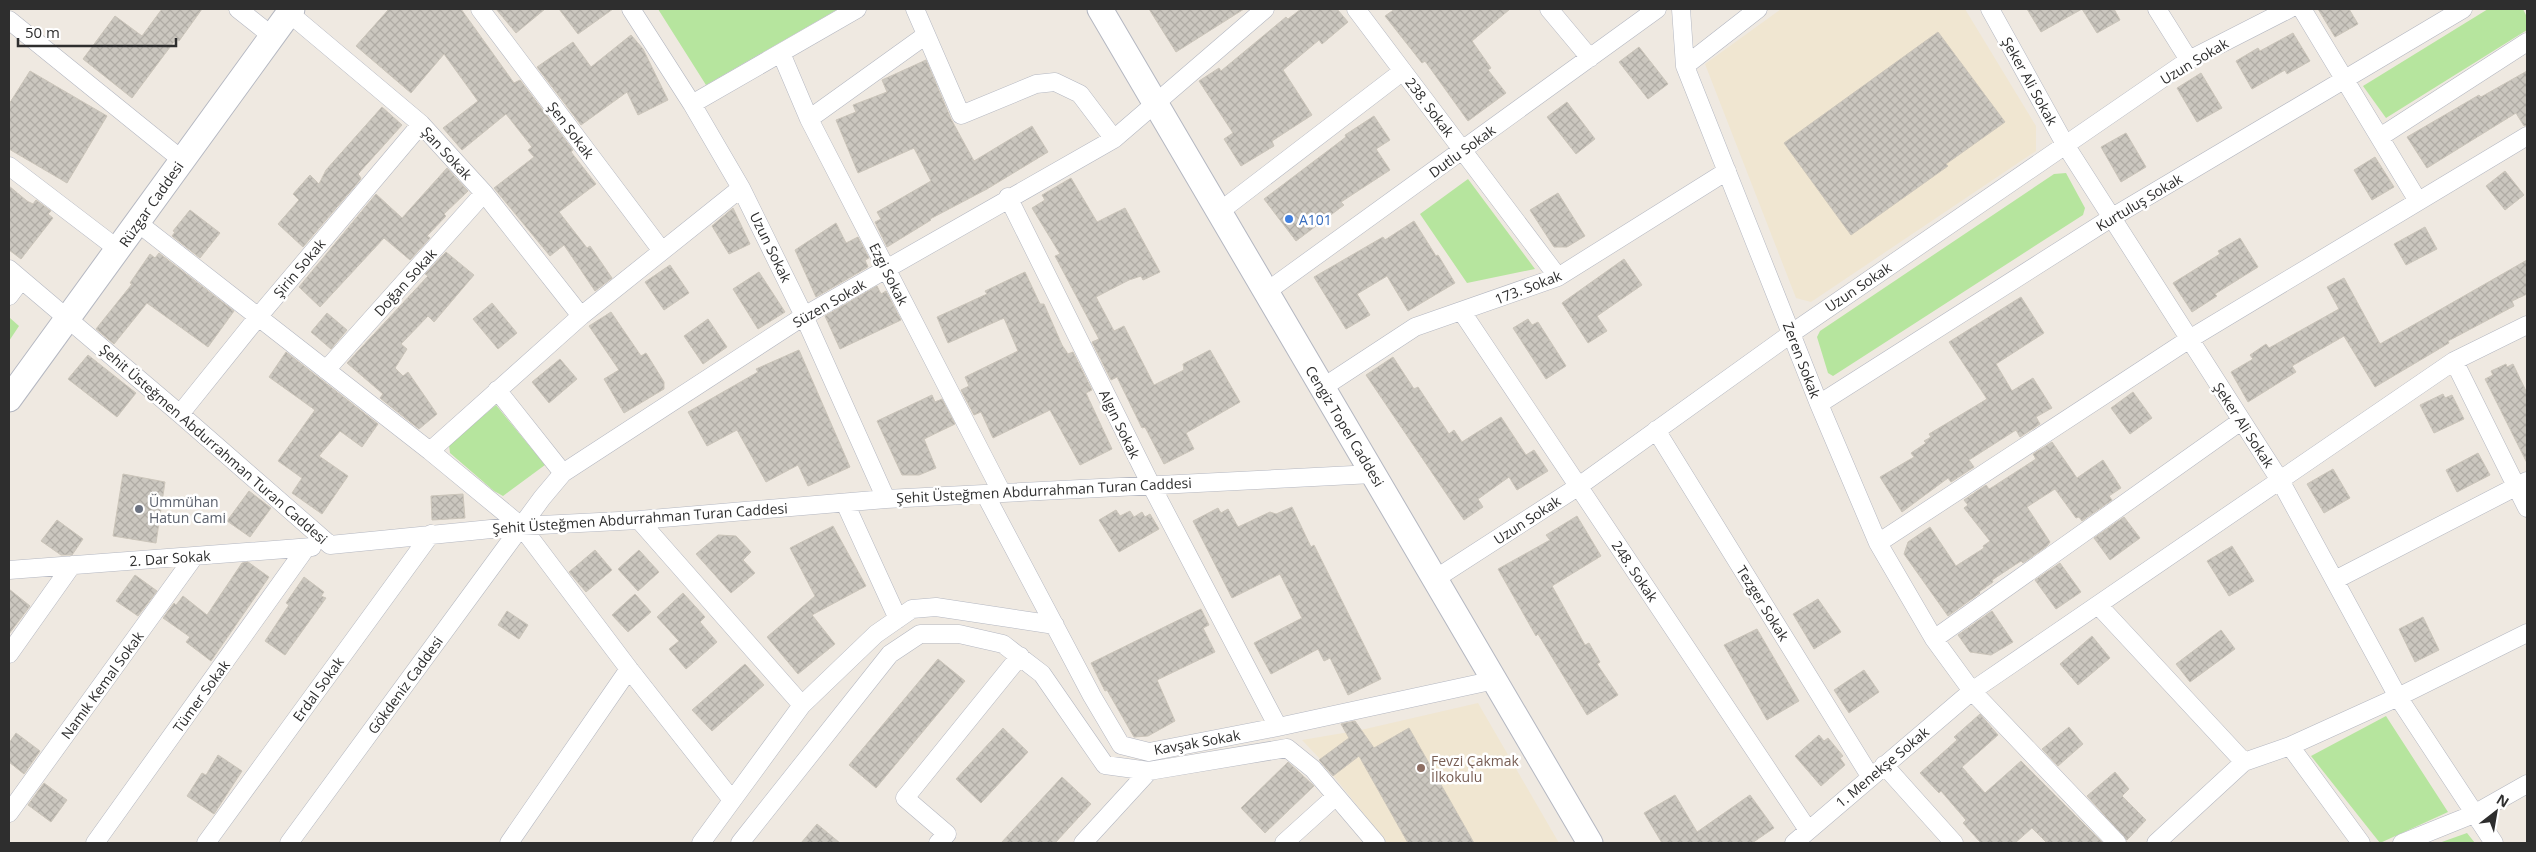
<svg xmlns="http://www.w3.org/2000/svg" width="2536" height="852" font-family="'Open Sans',sans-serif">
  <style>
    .education { fill: #f0e6d1 }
    .grass { fill: #b6e59e }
    .building { fill: url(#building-cross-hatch); stroke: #cbc5ba }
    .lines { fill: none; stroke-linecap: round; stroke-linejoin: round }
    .minor-casing { stroke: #b4b7c1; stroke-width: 19 }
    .secondary-casing { stroke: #b4b7c1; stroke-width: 27 }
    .minor { stroke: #fff; stroke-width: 18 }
    .secondary { stroke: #fff; stroke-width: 25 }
    .shop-dot { fill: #3f7fe0; stroke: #fff; stroke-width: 2 }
    .worship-dot { fill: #6b7280; stroke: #fff; stroke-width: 2 }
    .education-dot { fill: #8d6e63; stroke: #fff; stroke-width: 2 }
    .labels { text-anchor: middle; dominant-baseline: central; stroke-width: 5; stroke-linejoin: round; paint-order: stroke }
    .street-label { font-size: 14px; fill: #2e2e2e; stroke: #fff }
    .shop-label { font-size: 14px; fill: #366cbe; stroke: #fff; text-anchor: start }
    .worship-label { font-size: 14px; fill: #5b616d; stroke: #fff; text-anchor: start }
    .education-label { font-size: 14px; fill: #785e54; stroke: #fff; text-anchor: start }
  </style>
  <defs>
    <pattern id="building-cross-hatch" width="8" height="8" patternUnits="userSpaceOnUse" patternTransform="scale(1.25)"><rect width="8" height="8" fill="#cbc7bf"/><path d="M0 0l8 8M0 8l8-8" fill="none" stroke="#afaba4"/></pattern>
  </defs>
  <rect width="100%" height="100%" fill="#efe9e1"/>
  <path class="education" d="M1781 9H1965L2036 126V151L1811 302 1796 298 1705 64Z
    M1478 703 1559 843H1387L1320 759 1302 740 1361 730Z"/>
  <path class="grass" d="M658 9H838L706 85Z
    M2488 9H2523L2527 17V30L2386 118 2363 86Z
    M2066 173 2085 208 2083 215 1833 376 1828 373 1817 337 1820 331 2054 174Z
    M1468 179 1535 269 1467 283 1420 214Z
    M10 318 19 326 9 341V321Z
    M496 405 545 465 503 496 494 491 450 453 449 445Z
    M2386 716 2448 812 2380 843 2311 756Z
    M2467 833 2475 843H2439Z"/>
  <path class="building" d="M162 9H202L179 41 176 39 132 98 83 59 115 16 142 36Z
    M389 9H461L514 83 520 80 573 150 571 152 596 184 559 212 587 248 590 246 612 278 595 291 564 245 550 256 494 188 534 157 528 150 532 147 506 114 462 150 443 128 478 101 444 54 411 93 356 46Z
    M496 9H545L516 33Z
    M559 9H613L578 34Z
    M1149 9H1244L1176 52Z
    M1301 9H1337L1348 22 1322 44 1319 40 1283 70 1312 115 1272 141 1274 146 1241 166 1224 139 1233 133 1199 81 1219 68 1221 71 1286 17 1288 19Z
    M1395 9H1510L1472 41 1491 68 1488 70 1506 93 1468 121 1425 61 1422 63 1385 16Z
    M2027 9H2082L2041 32Z
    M2082 9H2114L2120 20 2097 33Z
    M2318 9H2349L2358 24 2335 37Z
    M1938 32 2005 122 1946 164 1948 166 1851 235 1784 143Z
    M2293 33 2310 61 2287 74 2285 70 2252 89 2236 61 2258 48 2260 51Z
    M631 35 643 49 668 100 638 115 627 92 581 125 537 67 573 42 591 67Z
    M1639 47 1668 84 1648 99 1619 62Z
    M926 60 951 119 974 161 1032 126 1048 152 987 189 930 219 931 220 887 247 875 222 881 219 877 212 931 181 914 148 858 173 836 120 856 112 853 105 887 92 882 80Z
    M30 71 107 116 67 183 9 149V104Z
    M2527 71V125L2524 126 2516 113 2427 168 2407 137 2479 95 2481 97Z
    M2201 73 2222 108 2197 122 2177 88Z
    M1567 102 1595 139 1576 154 1547 117Z
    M382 107 402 125 358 174 361 178 360 180 303 247 278 224 299 200 293 194 310 175 319 184 326 170Z
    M1374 116 1390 140 1376 149 1390 170 1341 202 1344 205 1296 241 1264 199 1346 137 1345 135Z
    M2126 133 2146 167 2121 182 2101 147Z
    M2375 157 2394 187 2372 200 2354 170Z
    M447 168 468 191 444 214 446 216 427 236 430 238 410 260 384 238 320 307 299 287 376 194 402 218Z
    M2505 171 2524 195 2505 210 2486 186Z
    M1071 178 1097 222 1125 208 1160 272 1143 280 1141 276 1129 280 1096 297 1114 331 1124 326 1154 385 1184 370 1183 364 1210 350 1240 402 1186 433 1194 449 1164 464 1145 427 1142 428 1117 377 1111 380 1092 342 1099 339 1055 256 1060 254 1032 208 1045 200 1042 195Z
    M9 186 27 201 33 204 36 200 51 211 48 214 53 218 21 259 9 250Z
    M1558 193 1585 236 1567 247H1554L1530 210Z
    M733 208 750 244 729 254 712 226Z
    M190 210 220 233 200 258 172 236 175 232 173 231Z
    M1414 221 1436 256 1438 255 1455 283 1408 311 1387 276 1357 294 1370 315 1346 329 1314 277 1383 237 1385 240Z
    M836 223 846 243 858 237 869 258 865 260 868 267 816 297 795 250Z
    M2425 227 2437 249 2406 265 2394 244Z
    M2240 238 2258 267 2215 294 2217 296 2192 312 2173 283 2220 254 2218 251Z
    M446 252 474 275 434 322 428 316 401 344 407 349 395 368 403 376 408 372 437 414 419 429 380 398 383 394 347 363 428 276 425 274Z
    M159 253 234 311 208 347 147 303 114 344 96 329 132 284 130 283 150 254 155 258Z
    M1624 259 1642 285 1597 316 1607 331 1588 343 1562 303Z
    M2527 260V294L2512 301 2514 306 2448 341 2449 343 2375 387 2344 336 2292 366 2296 372 2248 402 2231 372 2253 359 2250 355 2266 344 2269 348 2339 309 2327 287 2344 278 2380 344Z
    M670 265 689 293 664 310 645 282Z
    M759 272 785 312 758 329 733 289Z
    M1025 272 1040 304H1044L1062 345 1068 354 1073 352 1092 390 1086 393 1112 449 1080 465 1050 410 993 438 981 412 974 415 961 390 969 386 965 377 1018 351 1004 318 948 343 937 317 987 294 985 291Z
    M877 286 881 294 886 291 901 320 840 349 825 316Z
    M2021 297 2044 333 1996 364 2012 391 2033 378 2052 408 2036 417 2040 424 2020 437 2016 430 1969 460 1974 467 1951 482 1948 478 1902 512 1880 477 1914 457 1911 453 1926 443 1924 441 1931 437 1929 434 1987 399 1949 342Z
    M492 303 517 333 498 349 473 319Z
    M611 312 641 356 646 353 664 382V389L624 413 604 379 619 370 589 326Z
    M327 313 347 330 331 349 311 332Z
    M708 319 727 347 703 364 684 336Z
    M1528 319 1532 325 1538 322 1566 366 1546 379 1513 328Z
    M799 350 850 467 808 486 798 465 766 482 737 430 707 446 688 412 758 372 756 369Z
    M286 352 378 424 362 447 340 431 319 456 348 476 322 514 292 493 302 478 278 461 315 410 269 377Z
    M88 355 136 393 117 417 68 379Z
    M1393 357 1414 389 1418 387 1449 434 1454 430 1462 442 1501 417 1526 455 1534 450 1548 471 1517 490 1509 477 1478 499 1483 507 1464 520 1366 375Z
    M560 359 577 379 549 403 532 382Z
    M2506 364 2507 367 2513 364 2527 393V463L2485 379 2493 375 2491 371Z
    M2133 392 2152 418 2130 434 2111 408Z
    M2443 394 2445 398 2452 395 2464 419 2434 433 2420 405Z
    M932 395 935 402 942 399 955 424 924 439 936 468 919 475H902L877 421Z
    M2052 442 2077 478 2103 460 2121 488 2109 496 2112 500 2082 521 2079 517 2076 518 2055 489 2027 507 2050 542 2047 546 2023 563 2021 561 1992 580 1993 582 1979 592 1980 593 1948 616 1904 554 1908 542 1930 527 1956 566 1984 548 1983 546 1990 541 1964 508 1968 505 1964 500 1986 485 1989 489 1991 488 2036 459 2033 454Z
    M2478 453 2490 475 2457 492 2446 470Z
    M2333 469 2350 498 2324 513 2307 484Z
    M123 474 165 482 156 543 113 536Z
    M249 491 271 508 250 537 227 521Z
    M463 494 465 518 432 520 431 496Z
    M1292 507 1311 547 1314 545 1381 679 1348 695 1330 658 1324 661 1318 649 1271 674 1254 643 1302 618 1280 574 1232 598 1193 521 1218 508 1221 513 1228 509 1238 527 1270 512 1276 514Z
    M1116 510 1120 516 1130 511 1134 517 1142 512 1145 517 1150 514 1159 529 1119 552 1099 520Z
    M1577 516 1601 556 1552 586 1585 645 1589 643 1600 662 1597 664 1618 695 1587 715 1538 634 1536 636 1498 569 1550 540 1546 535Z
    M2124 517 2140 538 2110 560 2094 538Z
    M57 520 83 539 72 555H61L41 541Z
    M833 526 866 586 812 615 835 644 798 674 767 637 815 596 790 548Z
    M718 535 736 536 751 552 743 560 755 573 731 593 696 554Z
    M2232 546 2254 581 2229 596 2207 561Z
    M595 550 612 570 586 592 569 572Z
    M639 550 659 572 638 591 618 569Z
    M248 562 269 577 211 661 186 642 190 637 163 618 174 603 176 605 183 596 207 615 242 563Z
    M2060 563 2081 592 2056 609 2035 580Z
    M135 575 157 591 138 616 116 601Z
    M304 577 324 592 321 596 326 598 285 655 265 641 289 605 286 603Z
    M9 589 30 606 9 634Z
    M683 593 705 617 700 622 717 642 686 669 669 649 679 641 657 617Z
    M635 594 651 612 628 632 612 615Z
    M1818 599 1841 632 1814 649 1793 614Z
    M1201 609 1209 625 1203 628 1215 652 1157 680 1175 721 1148 736 1134 737 1107 690 1105 691 1091 663Z
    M507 611 528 625 519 639 498 625Z
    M1992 611 2013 642 1991 655 1970 652 1958 635Z
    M2423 617 2439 650 2415 662 2399 629Z
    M1757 629 1799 701 1767 720 1724 645Z
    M2221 630 2235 649 2190 682 2176 664Z
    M2092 636 2110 658 2078 685 2060 664Z
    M938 659 965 681 876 788 849 765Z
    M745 664 764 685 712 731 692 710Z
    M1864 670 1879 692 1849 713 1834 690Z
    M1980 714 1998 735 1962 767 1985 793 2021 761 2103 843H2047L2032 828 2015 843H1981L1963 823 1966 820 1941 791 1939 793 1920 773 1957 740 1954 737Z
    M1355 721 1374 748 1409 728 1474 843H1408L1359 756 1333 776 1319 760 1349 738 1341 724Z
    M2069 727 2083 744 2058 766 2042 749Z
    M1003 728 1028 752 981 803 956 779Z
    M16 733 40 751 24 774 9 762V743Z
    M1819 735 1824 741 1828 738 1843 756 1840 758 1845 765 1821 786 1795 756Z
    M218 755 242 771 214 814 187 796 202 773 206 775Z
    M1288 762 1314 786 1265 833 1241 808Z
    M2115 772 2129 789 2122 796 2146 820 2127 840 2087 796Z
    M1062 777 1091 804 1055 843H1001Z
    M44 783 67 800 51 822 28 805Z
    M1675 795 1697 832 1750 795 1774 828 1752 843H1662L1644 813Z
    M817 824 840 843H801Z"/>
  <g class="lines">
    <defs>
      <path id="minor" d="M238 9 272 36
        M480 9 662 251
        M631 9 692 104 741 188 804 316 886 499
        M915 9 961 115 1036 84 1055 82 1080 94 1114 139
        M1356 9 1558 277
        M1549 9 1590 58
        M1681 9 1685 66 1819 404 1878 543 1934 639 1972 691 2117 843
        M1990 9 2066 146 2281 482 2398 697 2494 843
        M2157 9 2189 60
        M2302 9 2418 201
        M289 13 421 124 484 193 581 316
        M9 20 182 160
        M781 53 809 119 1002 493
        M1685 66 1758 9
        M692 104 857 9
        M809 119 926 35
        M2380 137 2527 42
        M9 166 119 250
        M1008 197 1151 485 1278 727
        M1219 212 1403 71
        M138 223 430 451 521 526 629 669 732 800
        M9 269 180 414 330 545 521 526 639 520 886 499 1373 474
        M1266 292 1657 9
        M9 296 21 280
        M1462 312 1808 830
        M2454 361 2527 508
        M326 370 484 193
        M1322 388 1415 327 1558 277 1727 171
        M497 390 563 473
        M1819 404 2111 218 2463 9
        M180 414 258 317 421 124
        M1656 430 1870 776
        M430 451 581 316 741 188
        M985 494 1092 696 1121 745 1149 752 1278 727 1495 680
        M845 503 898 619
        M639 520 802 705
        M1878 543 2188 340 2527 136
        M9 570 312 547
        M1435 579 1579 486 1792 333 2189 60 2289 9
        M2335 580 2527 481
        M2099 606 2244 762
        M1934 639 2241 421
        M9 654 72 565
        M2290 746 2361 843
        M1884 765 1954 843
        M9 813 194 557
        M95 843 306 548
        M206 843 431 534
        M289 843 542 498 563 473 804 316 1114 139 1265 9
        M509 843 629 669
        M701 843 802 705 876 634 912 609 936 607 1055 625
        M740 843 890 654 920 634H959L1003 644 1042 674 1105 765 1149 771 1287 748 1313 769 1376 843
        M938 843 947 834 905 798 1020 656
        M1083 843 1149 771
        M1284 843 1336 796
        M1794 843 1972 691 2454 361 2527 325
        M2156 843 2244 762 2290 746 2398 697 2527 633
        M2402 843 2474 814 2527 784"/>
      <path id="secondary" d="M1100 9 1590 843
        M9 399 292 9"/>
    </defs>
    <use href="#minor" class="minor-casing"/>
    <use href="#secondary" class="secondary-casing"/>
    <use href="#minor" class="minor"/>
    <use href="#secondary" class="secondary"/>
  </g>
  <circle class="shop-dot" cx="1289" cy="219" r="5"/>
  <circle class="worship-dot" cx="139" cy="509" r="5"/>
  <circle class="education-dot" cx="1421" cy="768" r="5"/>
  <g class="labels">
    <g class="street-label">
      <text transform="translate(2194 61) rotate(-31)">Uzun Sokak</text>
      <text transform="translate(2030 81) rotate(61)">Şeker Ali Sokak</text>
      <text transform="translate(1430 107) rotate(53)">238. Sokak</text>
      <text transform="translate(571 130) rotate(53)">Şen Sokak</text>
      <text transform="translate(1462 151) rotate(-36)">Dutlu Sokak</text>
      <text transform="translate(447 153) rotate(47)">Şan Sokak</text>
      <text transform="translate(2139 202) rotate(-31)">Kurtuluş Sokak</text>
      <text transform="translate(151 204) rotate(-55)">Rüzgar Caddesi</text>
      <text transform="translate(771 247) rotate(64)">Uzun Sokak</text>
      <text transform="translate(299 268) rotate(-50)">Şirin Sokak</text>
      <text transform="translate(889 274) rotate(63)">Ezgi Sokak</text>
      <text transform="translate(405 282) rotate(-48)">Doğan Sokak</text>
      <text transform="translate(1528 287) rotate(-21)">173. Sokak</text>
      <text transform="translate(1858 287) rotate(-34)">Uzun Sokak</text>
      <text transform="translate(829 303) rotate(-30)">Süzen Sokak</text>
      <text transform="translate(1802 360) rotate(69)">Zeren Sokak</text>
      <text transform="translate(1120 424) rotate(64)">Algın Sokak</text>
      <text transform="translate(2244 425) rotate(57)">Şeker Ali Sokak</text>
      <text transform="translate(1345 426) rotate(59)">Cengiz Topel Caddesi</text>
      <text transform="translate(214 444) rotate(41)">Şehit Üsteğmen Abdurrahman Turan Caddesi</text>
      <text transform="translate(1044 490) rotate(-3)">Şehit Üsteğmen Abdurrahman Turan Caddesi</text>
      <text transform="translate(640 518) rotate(-4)">Şehit Üsteğmen Abdurrahman Turan Caddesi</text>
      <text transform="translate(1527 520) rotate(-33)">Uzun Sokak</text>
      <text transform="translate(170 558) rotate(-4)">2. Dar Sokak</text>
      <text transform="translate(1635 571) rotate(56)">248. Sokak</text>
      <text transform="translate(1763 603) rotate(58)">Tezger Sokak</text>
      <text transform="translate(102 685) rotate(-54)">Namık Kemal Sokak</text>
      <text transform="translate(405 685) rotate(-54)">Gökdeniz Caddesi</text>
      <text transform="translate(318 689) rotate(-54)">Erdal Sokak</text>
      <text transform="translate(201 696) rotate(-54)">Tümer Sokak</text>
      <text transform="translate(1197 742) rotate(-10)">Kavşak Sokak</text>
      <text transform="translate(1882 767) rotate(-40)">1. Menekşe Sokak</text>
    </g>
    <g class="shop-label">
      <text x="1299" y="219">A101</text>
    </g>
    <g class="worship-label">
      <text x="149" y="501">Ümmühan<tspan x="149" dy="16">Hatun Cami</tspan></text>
    </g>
    <g class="education-label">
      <text x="1431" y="760">Fevzi Çakmak<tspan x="1431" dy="16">İlkokulu</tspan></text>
    </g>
  </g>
  <rect width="2536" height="852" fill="none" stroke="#2e2e2e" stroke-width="20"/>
  <g transform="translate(2496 812) rotate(31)" stroke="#ffffff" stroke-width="4" paint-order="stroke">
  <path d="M0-4L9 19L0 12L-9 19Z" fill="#2e2e2e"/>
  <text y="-8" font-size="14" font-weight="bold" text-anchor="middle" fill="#2e2e2e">N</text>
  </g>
  <path d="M18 38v8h158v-8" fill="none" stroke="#2e2e2e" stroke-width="2.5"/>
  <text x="25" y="38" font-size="15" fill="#2e2e2e" stroke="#ffffff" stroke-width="4" paint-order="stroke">50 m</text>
</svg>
